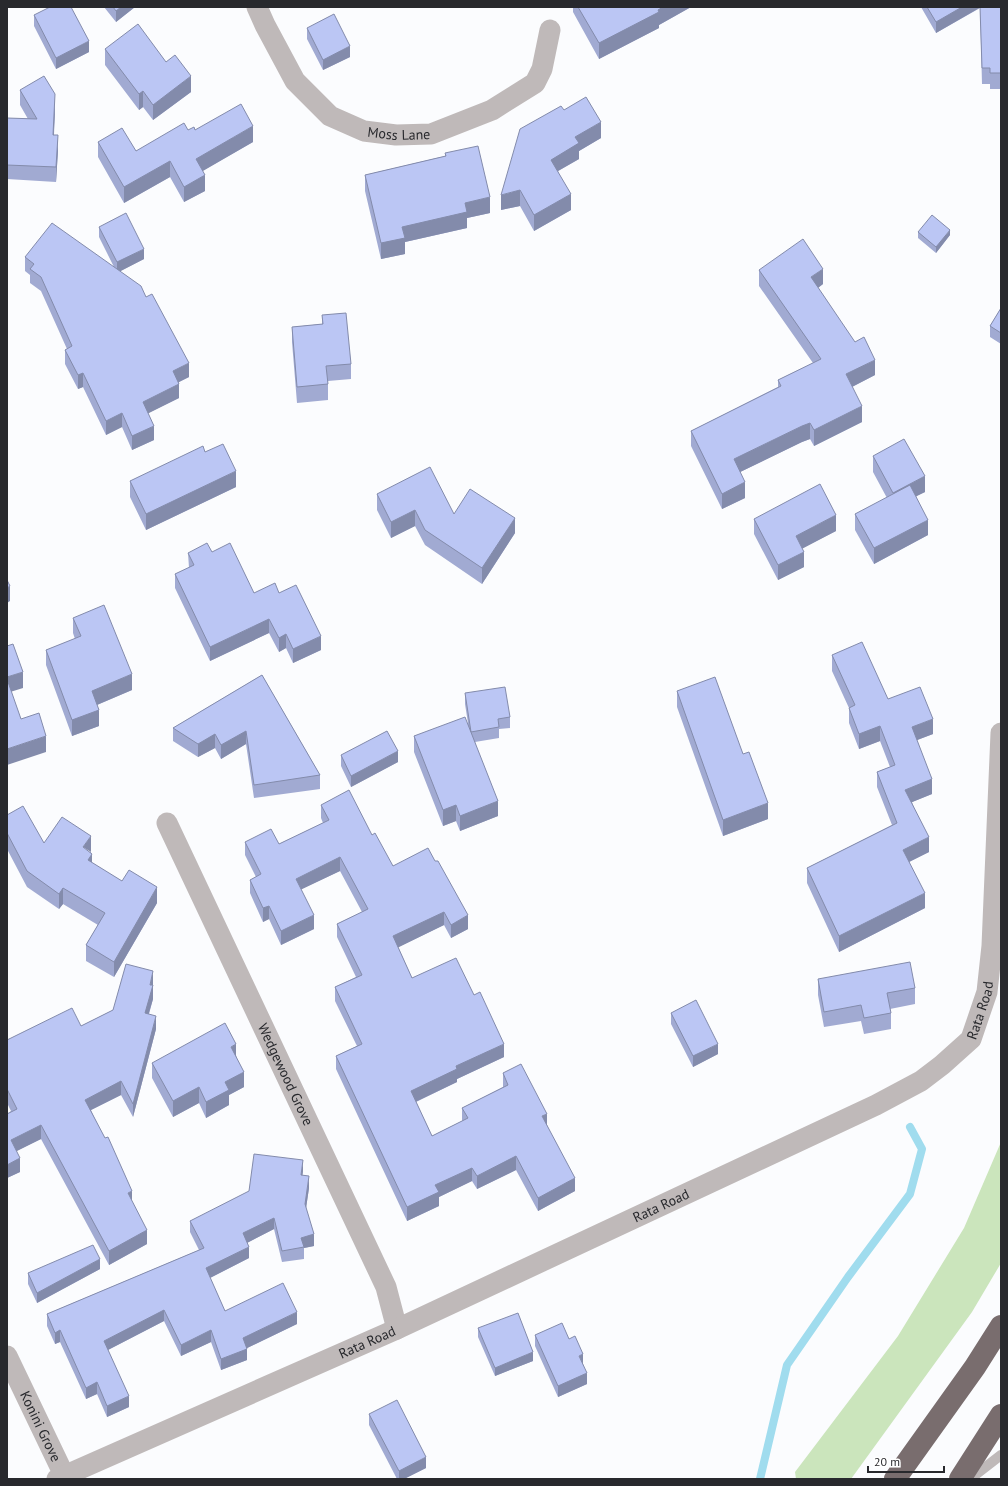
<svg xmlns="http://www.w3.org/2000/svg" width="1008" height="1486" font-family="'PT Sans',sans-serif">
  <style>
    .green { fill: #cbe5bc }
    .lines { fill: none; stroke-linecap: round; stroke-linejoin: round }
    .stream { stroke: #a0dcee; stroke-width: 8 }
    .service { stroke: #bfb9b9; stroke-width: 10 }
    .minor { stroke: #bfb9b9; stroke-width: 21 }
    .motorway { stroke: #796d6e; stroke-width: 22 }
    .wall { fill: #a1aad2 }
    .shaded-wall { fill: #838bab }
    .building { fill: #bbc6f4; stroke: #838bab }
    .labels { text-anchor: middle; dominant-baseline: central; stroke-width: 3; stroke-linejoin: round; paint-order: stroke }
    .street-label { font-size: 14px; fill: #28292d; stroke: #fff }
  </style>
  <rect width="100%" height="100%" fill="#fbfcfe"/>
  <path class="green" d="M1001 1142V1263L972 1312 851 1479H796L795 1472 898 1336 964 1228Z"/>
  <g class="lines">
    <path class="stream" d="M760 1479 787 1365 848 1277 910 1194 922 1149 910 1127"/>
    <path class="service" d="M970 1479 1001 1455"/>
    <g class="minor">
      <path id="s1" d="M257 7 265 25 295 81 330 116 364 131 396 135 431 134 492 110 535 83 542 69 550 30"/>
      <path id="s2" d="M167 823 386 1287 397 1329"/>
      <path id="s3" d="M7 1356 64 1475"/>
      <path id="s4" d="M57 1479 397 1329 876 1105 921 1081 942 1065 971 1039 987 992 992 946 1001 733"/>
    </g>
    <path class="motorway" d="M895 1479 975 1367 1001 1326
      M960 1479 1001 1415"/>
  </g>
  <path class="wall" d="M104 7H135L116 22Z
    M573 7H691L659 25V28L599 59 573 12Z
    M921 7H1001V89H990V84H982L980 8 936 33Z
    M34 15 89 52 56 69 34 26Z
    M307 28 350 57 323 70 307 39Z
    M105 49 166 62 191 92 153 120 143 107 139 110 105 65Z
    M20 90 55 109 54 135 58 150 56 182 7 179V118L28 119 20 105Z
    M564 110 601 138 579 151V159L558 171 571 210 534 231 520 206 501 210Z
    M188 130H195L253 142 202 171 205 191 184 202 170 177 124 203 98 157V142L136 151Z
    M445 153 490 213 467 218V228L405 242V254L381 259 365 191V175L445 156Z
    M99 227 144 259 120 271 189 377 179 382V398L148 413 154 440 132 450 122 427 106 435 83 387 78 389 65 364V350L67 349 41 291 30 283V275L25 271V257L114 267 99 237Z
    M918 232 950 235 936 253 918 238Z
    M759 270 823 284 818 288 875 375 852 387 862 422 814 446 810 439 802 442 740 472 745 498 722 509 691 446V431L778 387V380L813 363 759 286Z
    M1001 308V344L990 337V326Z
    M322 315 351 364V379L328 381V400L297 403 292 342V327L322 324Z
    M205 452 236 487 146 530 130 497V481Z
    M873 456 925 492 916 496 928 535 874 564 855 530V514L887 498 873 472Z
    M377 494 454 514 515 533 482 584 425 545 415 526 391 538 377 510Z
    M754 519 836 531 802 548 804 567 778 580 754 534Z
    M212 552 254 593H279L321 650 293 663 286 648 279 652 269 633 210 661 175 588V574L189 568 188 553Z
    M73 618 132 690 97 705 99 726 72 736 46 665V650L75 639 73 633Z
    M832 655 933 734 917 740 932 794 912 802 929 852 909 862 925 908 839 952 807 883V868L892 825 877 787V772L890 767 880 741 859 749 849 723V708L832 671Z
    M262 675 320 775V789L254 798 246 744 221 759 215 748 198 757 173 741V728Z
    M677 691 768 819 723 836 677 707Z
    M465 693 510 717V728L499 729V738L475 742 498 816 460 831 456 821 443 826 414 752V736L468 723 465 704Z
    M341 755 398 762 351 787 341 766Z
    M321 805 372 835 393 866 468 929 451 938 444 925 398 947 412 978 504 1057 457 1079V1082L416 1102 432 1136 462 1121V1108L503 1087V1073L547 1125 575 1191 538 1211 516 1170 477 1189 472 1181 439 1197V1206L407 1221 336 1069V1056L357 1046 335 1001V987L356 977 337 937V924L362 912 340 871 301 889 314 929 281 945 269 919 263 922 250 893V880L256 877 245 855V842L279 844 323 823 321 818Z
    M7 815 44 843 91 852 92 863 157 903 114 977 86 961V945L98 925 63 904 59 909 27 887 7 849Z
    M818 979 915 988V1004L890 1009 891 1013V1029L864 1034 861 1021 824 1027 818 995Z
    M153 984V999L149 1014 156 1029 133 1117 121 1095 91 1110 132 1202 147 1244 109 1265 41 1139 16 1151 20 1172 7 1178V1114L11 1111 7 1103V1040L81 1026 113 1010Z
    M671 1013 718 1054 693 1067 671 1024Z
    M236 1055 244 1087 229 1095V1105L206 1118 199 1103 173 1117 152 1078V1063Z
    M303 1171 302 1176 309 1188 306 1208 314 1246 304 1248V1259L282 1262 274 1229 247 1243 249 1258 210 1278 225 1311 297 1324 247 1348V1360L221 1370 211 1342 181 1356 164 1321 108 1350 129 1407 107 1417 97 1394 86 1399 60 1342 55 1344 47 1326V1314L199 1250 190 1232V1221Z
    M100 1269 37 1303 28 1284V1273Z
    M478 1328 533 1361 495 1376 478 1337Z
    M535 1335 569 1339 583 1364 587 1384 558 1397 535 1346Z
    M369 1414 426 1468 404 1479H397L369 1425Z"/>
  <path class="shaded-wall" d="M121 7H135L116 22V11Z
    M663 7H691L659 25V28L599 59V43Z
    M962 7H981L936 33V22Z
    M89 41V52L56 69V58Z
    M350 46V57L323 70V60Z
    M191 76V92L153 120V105Z
    M143 91V107L139 110V94Z
    M55 94V109L53 150V135Z
    M601 122V138L579 151V159L551 175V160L575 137Z
    M253 126V142L196 175V159Z
    M58 135V150L56 182V167Z
    M170 161V177L124 203V187Z
    M205 175V191L184 202V187Z
    M520 190V206L501 210V195Z
    M571 194V210L534 231V215Z
    M490 197V213L467 218V228L405 242V254L381 259V243L402 227 465 203Z
    M950 230V235L936 253V247Z
    M144 249V259L117 273V262Z
    M823 269V284L811 293V277Z
    M875 360V375L846 390V374Z
    M189 363V377L173 385V371Z
    M83 373V387L78 389V375Z
    M179 384V398L143 416V402Z
    M862 406V422L814 446V430Z
    M122 413V427L106 435V421Z
    M810 423V439L802 442 734 475V459L802 426Z
    M154 426V440L132 450V436Z
    M236 471V487L146 530V514Z
    M925 476V492L893 508V493Z
    M745 482V498L722 509V494Z
    M415 510V526L391 538V522Z
    M836 515V531L796 552V536Z
    M515 518V533L482 584V568Z
    M928 520V535L874 564V548Z
    M804 552V567L778 580V565Z
    M10 586V601L7 603V588Z
    M269 619V633L210 661V647Z
    M286 634V648L279 652V638Z
    M321 636V650L293 663V649Z
    M23 672V688L7 693V677Z
    M132 674V690L92 707V691Z
    M99 710V726L72 736V720Z
    M933 719V734L912 742V727Z
    M880 726V741L859 749V734Z
    M246 731V744L221 759V745Z
    M215 734V748L198 757V744Z
    M46 736V752L7 765V749Z
    M398 751V762L351 787V776Z
    M932 779V794L905 805V790Z
    M498 801V816L460 831V816Z
    M768 803V819L723 836V820Z
    M456 805V821L443 826V810Z
    M91 836V852L83 847Z
    M929 837V852L903 865V850Z
    M92 854V869L88 860Z
    M340 857V871L296 892V879Z
    M157 887V903L114 977V962Z
    M63 888V904L59 909V894Z
    M925 893V908L839 952V936Z
    M269 906V919L263 922V908Z
    M444 912V925L393 950V936Z
    M314 915V929L281 945V931Z
    M468 915V929L451 938V925Z
    M153 971V999L145 1026V1013L150 985Z
    M156 1016V1029L133 1117V1104Z
    M236 1044V1060L231 1047Z
    M504 1044V1057L457 1079V1082L411 1104V1091L456 1066Z
    M718 1044V1054L693 1067V1056Z
    M244 1072V1087L229 1095V1105L206 1118V1102L225 1082Z
    M121 1081V1095L85 1113V1100Z
    M199 1087V1103L173 1117V1101Z
    M547 1114V1127L542 1116Z
    M41 1125V1139L11 1154V1140Z
    M516 1156V1170L477 1189V1176Z
    M20 1158V1172L7 1178V1165Z
    M303 1160V1171L301 1187V1175Z
    M472 1168V1181L439 1197V1206L407 1221V1207L435 1185Z
    M309 1176V1188L305 1215V1204Z
    M575 1178V1191L538 1211V1198Z
    M132 1191V1205L128 1193Z
    M274 1218V1229L243 1245V1233Z
    M147 1230V1244L109 1265V1251Z
    M314 1234V1246L304 1248 301 1238Z
    M249 1247V1258L206 1280V1268Z
    M100 1259V1269L37 1303V1293Z
    M164 1310V1321L104 1352V1341Z
    M297 1312V1324L243 1350V1338Z
    M60 1330V1342L55 1344V1333Z
    M211 1330V1342L181 1356V1345Z
    M247 1349V1360L221 1370V1359Z
    M533 1352V1361L495 1376V1368Z
    M583 1354V1365L579 1356Z
    M587 1373V1384L558 1397V1386Z
    M97 1382V1394L86 1399V1388Z
    M129 1396V1407L107 1417V1406Z
    M426 1457V1468L404 1479H399V1471Z"/>
  <path class="building" d="M50 7H71L89 41 56 58 34 15Z
    M113 7H121L116 11Z
    M578 7H663L658 10 659 12 599 43Z
    M927 7H962L936 22Z
    M980 7H1001V73H990V68H982Z
    M334 14 350 46 323 60 307 28Z
    M138 24 166 62 175 55 191 76 153 105 143 91 139 94 105 49Z
    M44 76 55 94 53 135H58L56 167 7 165V118L37 119 20 90Z
    M586 97 601 122 575 137 579 143 551 160 571 194 534 215 520 190 501 195 520 129 561 106 564 110Z
    M241 104 253 126 196 159 205 175 184 187 170 161 124 187 98 142 122 128 136 151 184 123 188 130 194 127 195 130Z
    M478 146 490 197 465 203 467 212 402 227 405 238 381 243 365 175 446 156 445 153Z
    M126 213 144 249 117 262 99 227Z
    M932 215 950 230 936 247 918 232Z
    M52 223 141 286 146 297 152 294 189 363 173 371 179 384 143 402 154 426 132 436 122 413 106 421 83 373 78 375 65 350 72 346 41 277 30 269 34 264 25 257Z
    M803 239 823 269 811 277 855 342 864 337 875 360 846 374 862 406 814 430 810 423 802 426 734 459 745 482 722 494 691 431 781 386 778 380 821 359 759 270Z
    M1001 308V333L990 326Z
    M346 313 351 364 326 366 328 384 297 387 292 327 323 324 322 315Z
    M904 439 925 476 893 493 873 456Z
    M223 444 236 471 146 514 130 481 203 446 205 452Z
    M430 467 454 514 470 489 515 518 482 568 425 530 415 510 391 522 377 494Z
    M820 484 836 515 796 536 804 552 778 565 754 519Z
    M910 485 928 520 874 548 855 514Z
    M207 543 212 552 230 543 254 593 275 583 279 593 296 585 321 636 293 649 286 634 279 638 269 619 210 647 175 574 194 565 188 553Z
    M7 580 10 586 7 588Z
    M104 605 132 674 92 691 99 710 72 720 46 650 81 636 73 618Z
    M862 642 888 699 920 687 933 719 912 727 932 779 905 790 929 837 903 850 925 893 839 936 807 868 897 823 877 772 895 765 880 726 859 734 849 708 855 705 832 655Z
    M13 644 23 672 7 677V646Z
    M262 675 320 775 254 785 246 731 221 745 215 734 198 744 173 728Z
    M715 677 743 754 749 752 768 803 723 820 677 691Z
    M7 679 21 719 39 713 46 736 7 749Z
    M505 687 510 717 498 719 499 727 471 732 465 693Z
    M465 717 498 801 460 816 456 805 443 810 414 736Z
    M387 731 398 751 351 776 341 755Z
    M349 790 372 835 375 833 393 866 428 848 435 861H438L468 915 451 925 444 912 393 936 412 978 456 958 474 995 480 992 504 1044 456 1066 457 1069 411 1091 432 1136 468 1118 462 1108 508 1085 503 1073 521 1064 547 1114 542 1116 575 1178 538 1198 516 1156 477 1176 472 1168 435 1185 439 1192 407 1207 336 1056 362 1044 335 987 362 975 337 924 368 909 340 857 296 879 314 915 281 931 269 906 263 908 250 880 261 874 245 842 271 829 279 844 329 820 321 805Z
    M23 806 44 843 62 817 91 836 83 847 92 854 88 860 122 881 129 870 157 887 114 962 86 945 105 913 63 888 59 894 27 871 7 833V815Z
    M910 962 915 988 887 993 891 1013 864 1018 861 1005 824 1012 818 979Z
    M126 964 153 971 150 985H153L145 1013 156 1016 133 1104 121 1081 85 1100 105 1138 108 1137 132 1191 128 1193 147 1230 109 1251 41 1125 11 1140 20 1158 7 1165V1114L17 1109 7 1089V1040L72 1008 81 1026 113 1010Z
    M696 1000 718 1044 693 1056 671 1013Z
    M225 1023 236 1044 231 1047 244 1072 225 1082 229 1090 206 1102 199 1087 173 1101 152 1063Z
    M254 1154 303 1160 301 1175 309 1176 305 1204 314 1234 301 1238 304 1247 282 1251 274 1218 243 1233 249 1247 206 1268 225 1311 283 1283 297 1312 243 1338 247 1349 221 1359 211 1330 181 1345 164 1310 104 1341 129 1396 107 1406 97 1382 86 1388 60 1330 55 1333 47 1314 204 1248 190 1221 249 1191Z
    M93 1245 100 1259 37 1293 28 1273Z
    M518 1313 533 1352 495 1368 478 1328Z
    M562 1323 569 1339 575 1336 583 1354 579 1356 587 1373 558 1386 535 1335Z
    M397 1400 426 1457 399 1471 369 1414Z"/>
  <g class="labels">
    <g class="street-label">
      <text stroke="none"><textPath href="#s1" startOffset="205">Moss Lane</textPath></text>
      <text stroke="none"><textPath href="#s4" startOffset="1047">Rata Road</textPath></text>
      <text stroke="none"><textPath href="#s2" startOffset="278">Wedgewood Grove</textPath></text>
      <text stroke="none"><textPath href="#s4" startOffset="663">Rata Road</textPath></text>
      <text stroke="none"><textPath href="#s4" startOffset="339">Rata Road</textPath></text>
      <text stroke="none"><textPath href="#s3" startOffset="78">Konini Grove</textPath></text>
    </g>
  </g>
  <rect width="1008" height="1486" fill="none" stroke="#28292d" stroke-width="16"/>
  <path d="M868 1466v6h76v-6" fill="none" stroke="#28292d" stroke-width="2"/>
  <text x="874" y="1466" font-size="12" fill="#28292d" stroke="#ffffff" stroke-width="3" paint-order="stroke">20 m</text>
</svg>
